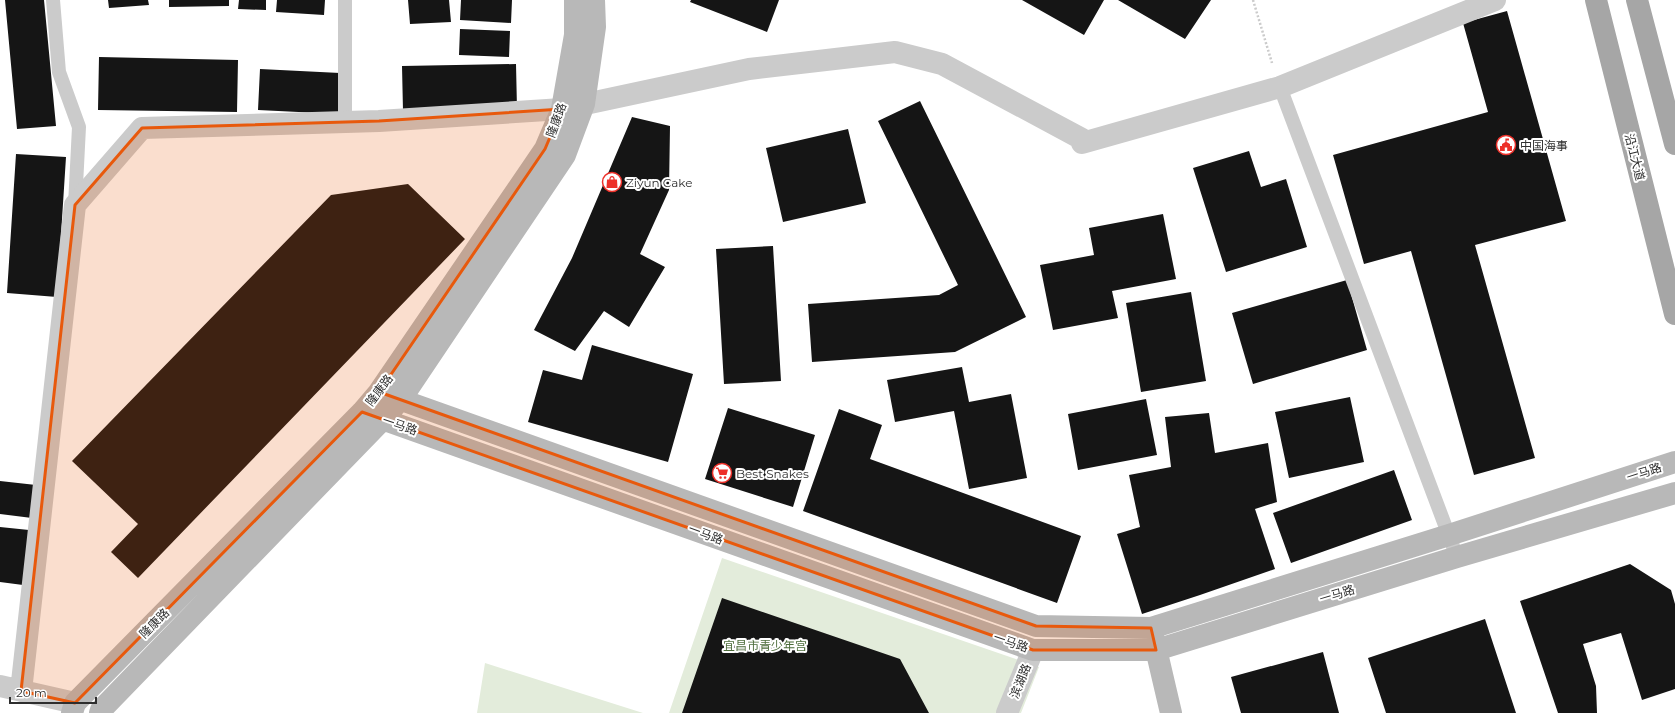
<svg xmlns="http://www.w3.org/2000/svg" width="1675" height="713" font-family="Montserrat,'Noto Sans SC',sans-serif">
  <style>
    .green { fill: #e3ecdb }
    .building { fill: #151515 }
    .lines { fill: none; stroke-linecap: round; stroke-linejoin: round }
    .path { stroke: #cbcbcb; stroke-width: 2.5; stroke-dasharray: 2 2; stroke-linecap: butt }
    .lane { stroke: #cbcbcb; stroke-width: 14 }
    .street { stroke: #cbcbcb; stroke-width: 22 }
    .secondary { stroke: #b8b8b8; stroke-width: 22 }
    .primary { stroke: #a6a6a6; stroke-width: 22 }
    .marked { fill: #e8590c; fill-opacity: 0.2; stroke: #e8590c; stroke-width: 3; stroke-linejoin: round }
    .labels { text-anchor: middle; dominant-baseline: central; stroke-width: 4; stroke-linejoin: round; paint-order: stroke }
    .street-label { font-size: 12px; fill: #2e2e2e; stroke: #fff }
    .poi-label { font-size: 12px; fill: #2e2e2e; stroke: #fff; text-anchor: start }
    .park-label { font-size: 12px; fill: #4c6c3a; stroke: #fff }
  </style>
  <rect width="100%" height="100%" fill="#fff"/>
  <path class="green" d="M722 558 1039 667 1021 713H669Z
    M485 663 643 713H477Z"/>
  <path class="building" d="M5 0H44L56 126 17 129Z
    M108 0H148L149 5 109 8Z
    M169 0H229V6L169 7Z
    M239 0H266V10L238 9Z
    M277 0H325L324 15 276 12Z
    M408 0H449L451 22 410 24Z
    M461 0H512L511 23 460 20Z
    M691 0H779L767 32 690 2Z
    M1022 0H1104L1084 35Z
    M1118 0H1211L1185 39Z
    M1507 11 1566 221 1475 245 1535 458 1474 475 1411 251 1364 264 1333 155 1488 112 1463 23Z
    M460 29 510 31 509 57 459 55Z
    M99 57 238 60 237 112 98 110Z
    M516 64 517 109 403 111 402 66Z
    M260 69 340 73 339 114 258 110Z
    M920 101 1026 317 955 352 812 362 808 304 939 295 958 285 878 121Z
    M632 117 670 126 669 190 640 254 665 267 629 327 604 311 575 351 534 330 572 258Z
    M848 129 866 203 783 222 766 148Z
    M1249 151 1261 187 1286 179 1307 247 1226 272 1193 168Z
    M16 154 66 157 57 297 7 293Z
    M408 184 465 239 138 578 111 552 138 524 72 461 331 195Z
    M1163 214 1176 279 1112 291 1118 318 1053 330 1040 265 1094 255 1089 228Z
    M773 246 781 381 724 384 716 249Z
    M1347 280 1367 350 1253 384 1232 313Z
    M1191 292 1206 381 1141 392 1126 303Z
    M592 345 693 374 668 462 528 422 543 370 582 380Z
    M962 367 969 402 1011 394 1027 478 969 489 954 411 895 422 887 380Z
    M1350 397 1364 462 1289 478 1275 412Z
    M1146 399 1157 455 1078 470 1068 414Z
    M728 408 815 435 793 507 705 479Z
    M839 409 882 425 870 459 1081 536 1057 603 803 511Z
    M1209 413 1215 453 1268 443 1277 502 1255 509 1275 569 1200 595 1142 614 1117 534 1140 527 1129 475 1171 467 1165 417Z
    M1394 470 1412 520 1291 563 1273 513Z
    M0 481 36 485 32 518 0 514Z
    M0 527 29 530 23 585 0 582Z
    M1630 564 1671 590 1675 604V689L1642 700 1621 633 1583 644 1596 686 1597 713H1558L1520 601Z
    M722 598 900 659 929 713H682Z
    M1485 619 1516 713H1386L1368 658Z
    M1323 652 1339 713H1241L1231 677Z"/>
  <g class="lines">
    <path class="path" d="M1253 0 1272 63"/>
    <path class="lane" d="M53 0 59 72 79 127 75 205
      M345 0V123
      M1280 87 1457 557"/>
    <path class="street" d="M0 686 75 703
      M21 691 75 205 142 128 379 121 562 109 749 69 895 52 942 64 1082 139V143L1280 87 1495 0
      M1007 713 1033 650"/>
    <path class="secondary" d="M379 392 1036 626 1151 628 1449 535 1675 462
      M362 412 1033 650H1156L1457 557 1675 493
      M1153 636 1171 713
      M72 713 75 703 362 412 379 392 545 149 562 109 575 35V0
      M100 713 101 710 383 419 401 399 565 155 584 104 595 27 594 0"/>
    <path class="primary" d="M1596 0 1675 314
      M1637 0 1675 144"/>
  </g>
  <path class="marked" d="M562 109 545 149 379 392 1036 626 1151 628 1156 650H1033L362 412 75 703 21 691 75 205 142 128 379 121Z"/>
  <defs>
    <symbol id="civic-ring" viewBox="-11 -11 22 22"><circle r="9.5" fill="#fff" stroke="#ed3029" stroke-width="1.5"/><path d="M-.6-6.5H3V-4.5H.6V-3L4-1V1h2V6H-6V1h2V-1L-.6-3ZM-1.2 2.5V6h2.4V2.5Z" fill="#ed3029"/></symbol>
    <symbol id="shop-ring" viewBox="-11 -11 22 22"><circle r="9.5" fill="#fff" stroke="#ed3029" stroke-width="1.5"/><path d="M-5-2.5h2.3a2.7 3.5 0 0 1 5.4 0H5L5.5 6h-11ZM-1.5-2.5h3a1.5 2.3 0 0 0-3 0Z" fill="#ed3029"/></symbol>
    <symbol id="supermarket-ring" viewBox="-11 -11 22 22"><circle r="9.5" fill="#fff" stroke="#ed3029" stroke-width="1.5"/><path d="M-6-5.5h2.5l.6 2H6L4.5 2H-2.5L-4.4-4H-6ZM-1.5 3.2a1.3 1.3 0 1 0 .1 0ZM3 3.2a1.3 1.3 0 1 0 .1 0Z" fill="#ed3029"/></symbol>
  </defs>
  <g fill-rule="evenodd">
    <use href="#civic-ring" x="1495" y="134" width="22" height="22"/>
    <use href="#shop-ring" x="601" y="171" width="22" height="22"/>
    <use href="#supermarket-ring" x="711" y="462" width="22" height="22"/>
  </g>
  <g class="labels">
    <g class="street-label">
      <text transform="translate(556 120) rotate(-70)">隆康路</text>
      <text transform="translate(1635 157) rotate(76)">沿江大道</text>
      <text transform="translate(379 390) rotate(-53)">隆康路</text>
      <text transform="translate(400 425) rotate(19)">一马路</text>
      <text transform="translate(1644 472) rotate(-18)">一马路</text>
      <text transform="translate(706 534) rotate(20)">一马路</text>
      <text transform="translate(1337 594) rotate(-17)">一马路</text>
      <text transform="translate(154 623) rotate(-45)">隆康路</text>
      <text transform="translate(1011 642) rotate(19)">一马路</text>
      <text transform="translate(1020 681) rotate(-68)">滨湖路</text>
    </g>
    <g class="poi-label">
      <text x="1520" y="145">中国海事</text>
      <text x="626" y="182">Ziyun Cake</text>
      <text x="736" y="473">Best Snakes</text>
    </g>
    <g class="park-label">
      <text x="765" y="645">宜昌市青少年宫</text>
    </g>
  </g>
  <path d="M10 697v6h86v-6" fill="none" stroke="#2e2e2e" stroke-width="2"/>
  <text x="16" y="697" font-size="12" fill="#2e2e2e" stroke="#ffffff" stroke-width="3" paint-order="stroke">20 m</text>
</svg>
